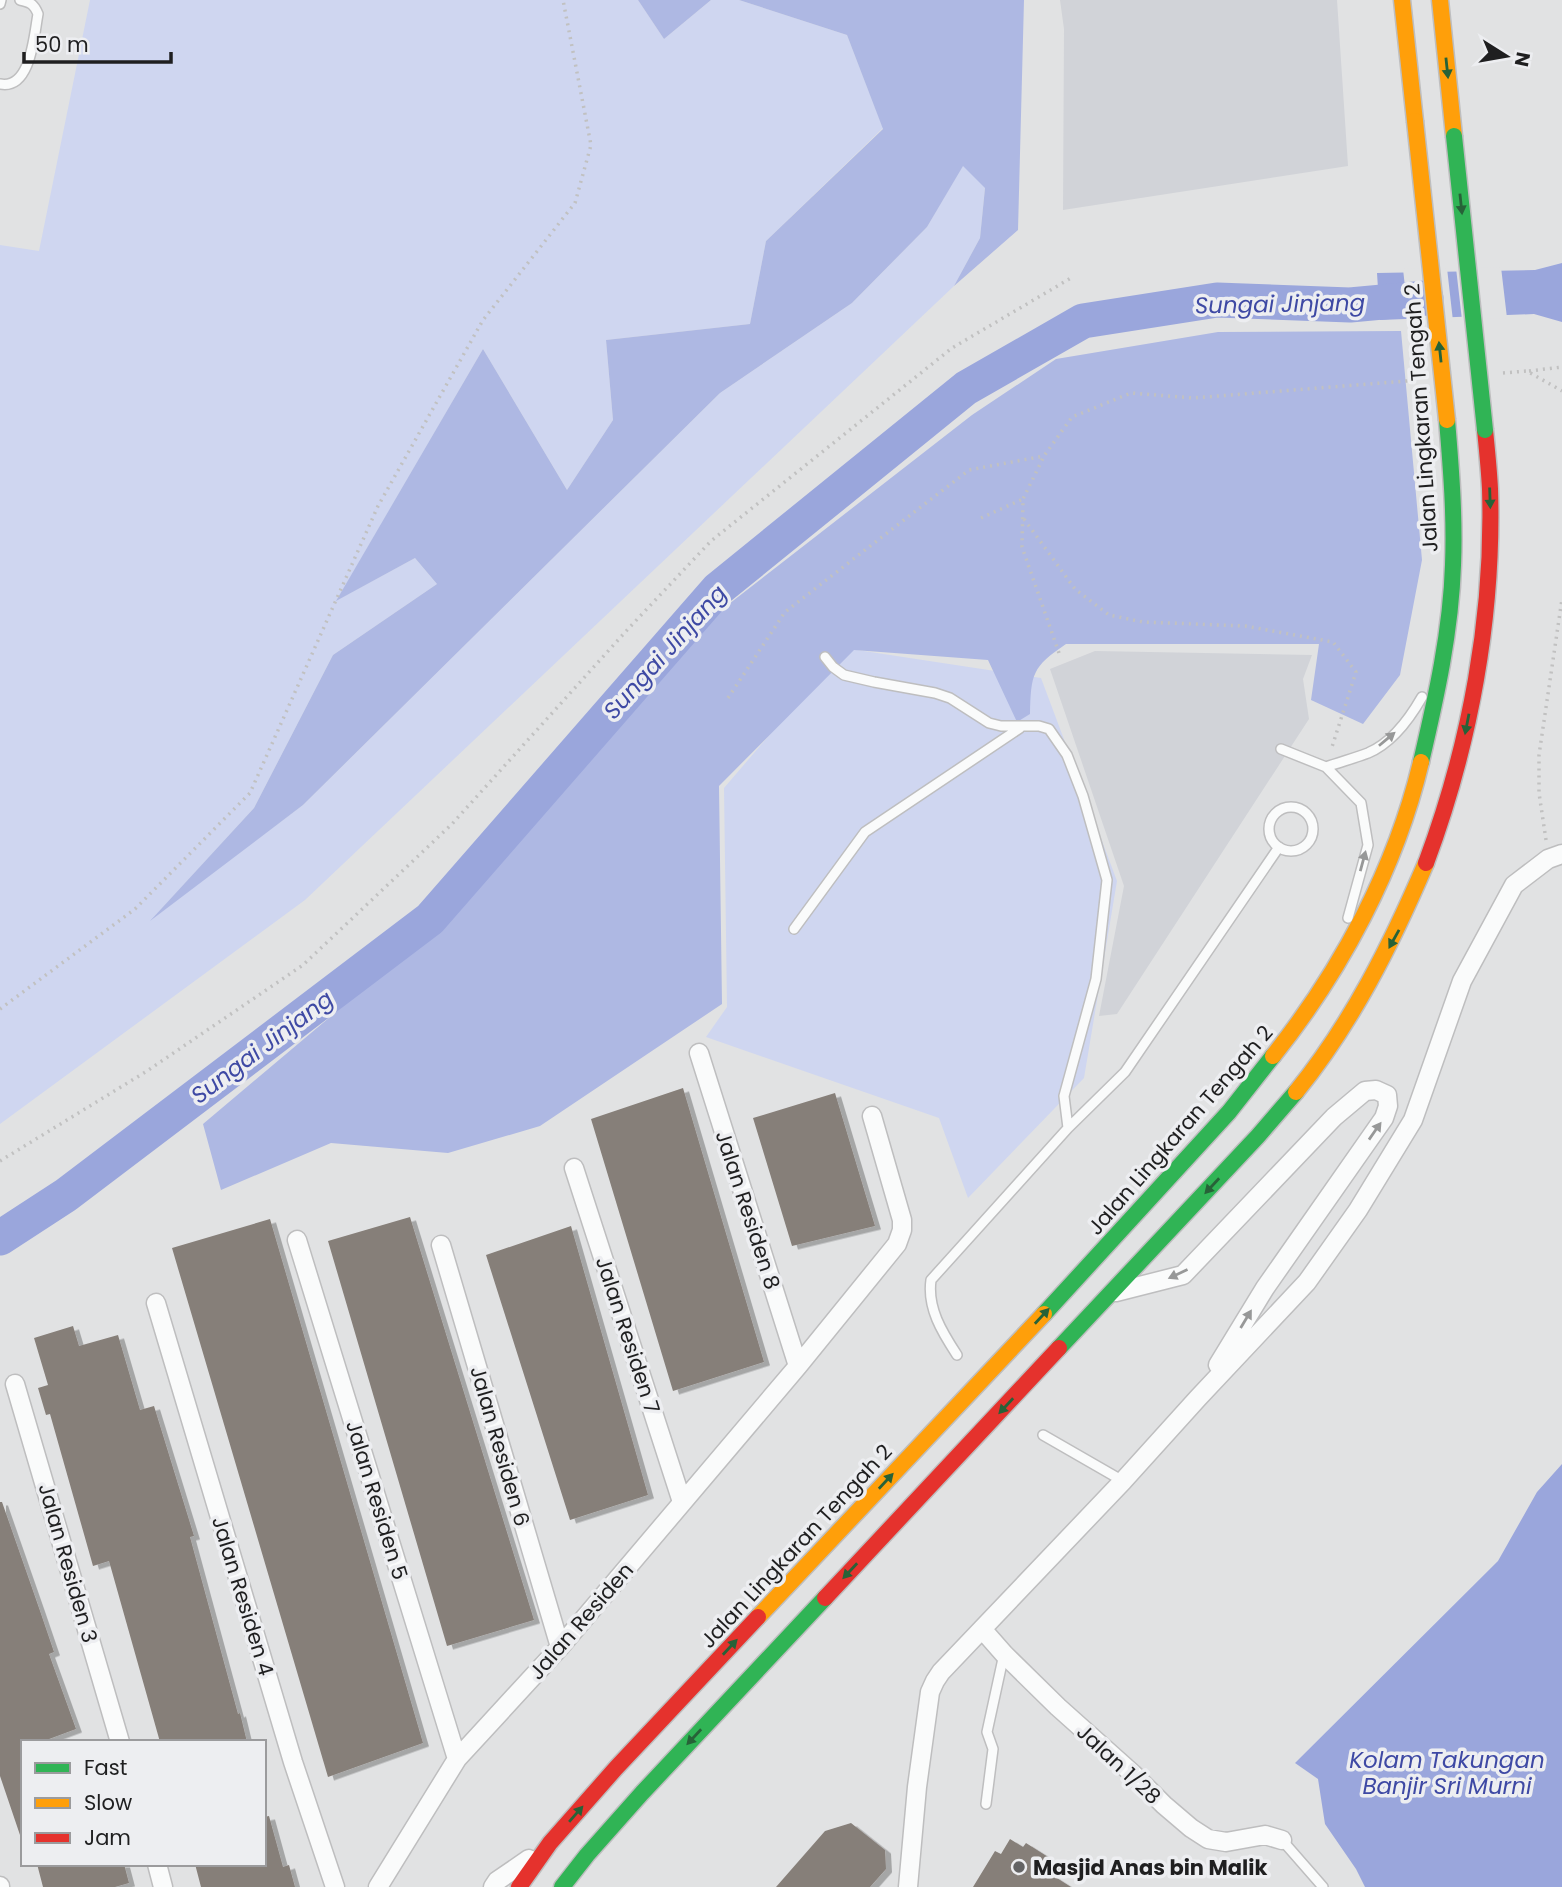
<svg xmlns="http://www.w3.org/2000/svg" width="1562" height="1887" font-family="Poppins,sans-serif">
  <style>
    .built { fill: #d1d3d8 }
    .green { fill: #cfd6f0 }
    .forest { fill: #aeb8e3 }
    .water { fill: #9aa6dc }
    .pier { fill: #e1e2e3 }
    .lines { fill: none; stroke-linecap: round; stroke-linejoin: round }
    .river { stroke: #9aa6dc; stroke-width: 35 }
    .building { fill: #867f79; filter: url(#shadow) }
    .lane-casing { stroke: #bebebf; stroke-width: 12 }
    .street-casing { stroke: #bebebf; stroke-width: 21 }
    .fast-casing { stroke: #bebebf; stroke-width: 19 }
    .slow-casing { stroke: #bebebf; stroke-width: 19 }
    .jam-casing { stroke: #bebebf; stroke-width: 19 }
    .path { stroke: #c1c1c1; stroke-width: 3.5; stroke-dasharray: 2 5; stroke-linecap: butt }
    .lane { stroke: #fafbfb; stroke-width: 9 }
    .street { stroke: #fafbfb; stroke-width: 18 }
    .fast { stroke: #30b455; stroke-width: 16 }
    .slow { stroke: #ff9f0a; stroke-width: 16 }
    .jam { stroke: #e5322d; stroke-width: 16 }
    .fast-bridge-casing { stroke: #bebebf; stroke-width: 19; stroke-linecap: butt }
    .slow-bridge-casing { stroke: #bebebf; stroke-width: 19; stroke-linecap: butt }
    .fast-bridge { stroke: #30b455; stroke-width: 16 }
    .slow-bridge { stroke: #ff9f0a; stroke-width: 16 }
    .oneway { fill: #276238 }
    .oneway2 { fill: #979898 }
    .poi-dot { fill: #636364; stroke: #edeef1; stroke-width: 2.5 }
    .labels { text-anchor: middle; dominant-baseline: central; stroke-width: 7; stroke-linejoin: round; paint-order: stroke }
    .street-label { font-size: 21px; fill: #1f1f20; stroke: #edeef1 }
    .poi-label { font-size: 21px; font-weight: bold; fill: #1f1f20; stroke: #edeef1; text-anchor: start }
    .water-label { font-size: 23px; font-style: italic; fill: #3e49a4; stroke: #edeef1 }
  </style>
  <defs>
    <filter id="shadow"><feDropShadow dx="6" dy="3.5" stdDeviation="0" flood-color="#0004"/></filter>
  </defs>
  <rect width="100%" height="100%" fill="#e1e2e3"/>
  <path class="built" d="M1060 0H1337L1348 166 1063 210 1064 29Z
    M1095 651 1312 655 1303 679 1309 719 1117 1014 1099 1016 1124 886 1050 669Z"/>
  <path class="green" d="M90 0H638L664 39 711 0H739L847 35 883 128 766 241 750 324 606 340 613 420 567 490 483 349 337 600 415 558 437 584 333 655 254 808 154 917 303 805 720 393 852 303 927 227 963 165 985 187 980 238 954 286 305 900 0 1124V245L39 251Z
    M844 648 1041 678 1117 881 1084 1078 968 1198 939 1118 706 1037 727 1007 724 788Z"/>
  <path class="forest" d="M638 0H711L664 39Z
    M739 0H1024L1018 230 954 286 980 238 985 188 963 166 927 227 852 303 720 393 303 805 150 921 254 808 333 655 437 584 415 558 336 601 483 349 567 490 613 420 606 340 750 324 766 241 883 129 847 35Z
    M1401 331 1422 560 1400 675 1363 724 1311 700 1319 644H1066C1032 667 1031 674 1030 714L1017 722 988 660 854 650 719 786 722 1004 540 1126 448 1153 331 1143 221 1190 203 1124 419 942 608 732 680 642 972 415 1056 359 1218 332Z"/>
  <path class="water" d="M1562 263V322L1534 314 1380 320 1377 273 1535 270Z
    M1562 1464V1887H1365L1356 1869 1325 1824 1318 1779 1295 1763 1498 1561 1537 1492Z"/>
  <path class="pier" d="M1501 267 1507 318 1462 320 1456 268Z
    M1447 268 1453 321 1409 323 1403 269Z"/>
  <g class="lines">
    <path class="river" d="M0 1238 66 1195 430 919 718 589 966 388 1083 321 1217 300 1350 305 1426 298"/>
  </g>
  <path class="building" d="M683 1088 764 1362 673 1391 591 1119Z
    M835 1093 875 1226 792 1246 753 1118Z
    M410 1217 534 1620 447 1646 328 1241Z
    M270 1219 423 1743 328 1777 172 1248Z
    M571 1226 648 1495 570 1520 486 1255Z
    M73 1326 79 1346 118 1335 140 1410 154 1406 194 1536 190 1537 238 1714 240 1713 247 1742H160L109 1561 93 1566 50 1414 46 1415 38 1388 48 1385 34 1338Z
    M0 1502H2L39 1608 54 1652 49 1654 76 1729 41 1742H23V1834L20 1835 0 1776Z
    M269 1816 283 1867 289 1865 295 1887H201L195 1864H264V1817Z
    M851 1823 885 1850 886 1869 870 1887H776L825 1831Z
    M1010 1839 1023 1847 1026 1843 1056 1862 1049 1873 1071 1887H973L995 1851 1001 1854Z
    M37 1864H124L129 1883 115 1887H43Z"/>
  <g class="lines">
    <defs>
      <path id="lane" d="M0 4 1 0
        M0 84C31 90 34 35 38 14 34 4 30 2 20 0
        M825 657 833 667 844 675 874 682 935 693 950 698 989 723 1001 726H1039L1049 729 1067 755 1083 796 1107 880 1096 979 1064 1096 1068 1128
        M1281 749 1326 767 1361 803 1368 845 1348 918
        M1326 767C1340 762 1355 758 1368 753 1392 743 1410 718 1422 697
        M1269 829a22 22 0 1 1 44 0a22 22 0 1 1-44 0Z
        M794 929 865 832 1020 728
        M957 1355C942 1332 927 1308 931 1280L1068 1128 1125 1072 1279 847
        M1043 1435 1123 1481
        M986 1804 993 1749 987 1732 1004 1654
        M1282 1840 1323 1887"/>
      <path id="street" d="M699 1053 798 1366
        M574 1168 682 1502
        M297 1240 457 1759
        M441 1245 560 1647
        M1116 1292 1183 1275 1334 1117 1365 1091 1376 1090 1387 1095 1388 1106 1384 1118 1265 1288 1218 1365
        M156 1303 293 1762 335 1887
        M15 1384 120 1742
        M982 1629 1004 1654 1058 1707 1133 1774 1164 1805 1191 1828 1208 1839 1226 1842 1265 1835 1282 1840
        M157 1864 163 1887
        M0 1886V1887
        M378 1887 457 1759 560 1647 798 1366 897 1244 902 1230V1220L872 1116
        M493 1887 497 1881 529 1859
        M908 1887 917 1787 930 1692 935 1681 941 1672 1123 1481 1198 1398 1307 1282 1358 1210 1413 1120 1462 981 1514 885 1548 859 1562 854"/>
      <path id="fast" d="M1421 762C1436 698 1451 631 1453 565 1455 517 1451 468 1447 420
        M1044 1314 1229 1112 1273 1056
        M1059 1348 1258 1136 1296 1092
        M562 1887 587 1855 642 1793 825 1598"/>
      <path id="slow" d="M1402 0 1415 121
        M1440 0 1454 136
        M1273 1056C1341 971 1396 868 1421 762
        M1296 1092C1352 1023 1391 945 1426 863
        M758 1617 1044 1314"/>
      <path id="jam" d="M1426 863C1470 745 1494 616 1490 489 1489 469 1487 450 1485 430
        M825 1598 1059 1348
        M519 1887 550 1843 616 1768 758 1617"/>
    </defs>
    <use href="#lane" class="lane-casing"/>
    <use href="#street" class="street-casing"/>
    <use href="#fast" class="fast-casing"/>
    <use href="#slow" class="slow-casing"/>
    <use href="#jam" class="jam-casing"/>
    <path class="path" d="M1529 371 1562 367
      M1503 373 1527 371 1562 391
      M981 518 1023 499
      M1024 519 1075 589 1109 615 1143 622 1245 626 1333 642 1356 672 1331 750
      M1059 653 1022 547 1023 499 1044 456 1072 417 1131 393 1193 398 1419 380
      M728 698 785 612 878 540 969 470 1044 456
      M1546 840 1539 793V755L1562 599
      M0 1009 135 909 250 793 378 506 483 320 575 203 591 145 563 0
      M0 1161 147 1071 303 965 452 824 628 629 711 541 952 348 1071 278"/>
    <use href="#lane" class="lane"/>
    <use href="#street" class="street"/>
    <use href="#fast" class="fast"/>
    <use href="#slow" class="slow"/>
    <use href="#jam" class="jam"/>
    <defs>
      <path id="fast-bridge" d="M1454 136 1485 430"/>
      <path id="slow-bridge" d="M1415 121 1447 420"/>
    </defs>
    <use href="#fast-bridge" class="fast-bridge-casing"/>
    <use href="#slow-bridge" class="slow-bridge-casing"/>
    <use href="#fast-bridge" class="fast-bridge"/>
    <use href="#slow-bridge" class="slow-bridge"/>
  </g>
  <defs><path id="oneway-solid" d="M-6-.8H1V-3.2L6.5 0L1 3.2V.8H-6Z" transform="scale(1.75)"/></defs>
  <g class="oneway">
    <use href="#oneway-solid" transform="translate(1447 68) rotate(84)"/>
    <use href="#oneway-solid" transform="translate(1461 204) rotate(84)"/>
    <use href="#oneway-solid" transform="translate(1440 352) rotate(-96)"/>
    <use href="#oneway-solid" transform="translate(1490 498) rotate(88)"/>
    <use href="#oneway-solid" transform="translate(1467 724) rotate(101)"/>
    <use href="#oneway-solid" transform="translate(1394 939) rotate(119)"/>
    <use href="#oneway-solid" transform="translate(1212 1186) rotate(133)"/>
    <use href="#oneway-solid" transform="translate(1042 1316) rotate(-47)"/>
    <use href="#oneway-solid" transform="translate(1006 1406) rotate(133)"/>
    <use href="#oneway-solid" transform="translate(886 1481) rotate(-47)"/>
    <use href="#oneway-solid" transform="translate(850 1571) rotate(133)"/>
    <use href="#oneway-solid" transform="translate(730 1647) rotate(-47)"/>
    <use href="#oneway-solid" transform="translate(694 1737) rotate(133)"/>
    <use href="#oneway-solid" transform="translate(576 1814) rotate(-49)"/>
  </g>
  <g class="oneway2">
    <use href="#oneway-solid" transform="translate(1387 739) rotate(-40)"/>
    <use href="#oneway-solid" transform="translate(1363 861) rotate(-75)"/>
    <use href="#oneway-solid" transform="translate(1375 1131) rotate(-55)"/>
    <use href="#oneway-solid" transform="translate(1178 1274) rotate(155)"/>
    <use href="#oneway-solid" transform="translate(1246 1319) rotate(-59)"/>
  </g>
  <circle class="poi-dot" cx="1019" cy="1867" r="7"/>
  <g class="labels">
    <g class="street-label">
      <text transform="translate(1421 418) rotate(-94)">Jalan Lingkaran Tengah 2</text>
      <text transform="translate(1180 1130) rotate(-49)">Jalan Lingkaran Tengah 2</text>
      <text transform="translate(748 1210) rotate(72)">Jalan Residen 8</text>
      <text transform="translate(628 1335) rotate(72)">Jalan Residen 7</text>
      <text transform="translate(500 1446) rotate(74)">Jalan Residen 6</text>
      <text transform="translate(377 1500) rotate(73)">Jalan Residen 5</text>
      <text transform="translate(796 1546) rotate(-47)">Jalan Lingkaran Tengah 2</text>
      <text transform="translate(68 1563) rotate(74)">Jalan Residen 3</text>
      <text transform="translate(243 1596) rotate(73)">Jalan Residen 4</text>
      <text transform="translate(581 1621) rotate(-49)">Jalan Residen</text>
      <text transform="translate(1119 1764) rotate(43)">Jalan 1/28</text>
    </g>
    <g class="poi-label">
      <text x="1033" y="1867">Masjid Anas bin Malik</text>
    </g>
    <g class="water-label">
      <text transform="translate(1280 304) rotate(-1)">Sungai Jinjang</text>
      <text transform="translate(665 652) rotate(-48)">Sungai Jinjang</text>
      <text transform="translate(262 1047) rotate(-37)">Sungai Jinjang</text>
      <text x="1447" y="1760">Kolam Takungan<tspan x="1447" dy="26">Banjir Sri Murni</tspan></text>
    </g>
  </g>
  <rect x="21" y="1740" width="245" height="126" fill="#edeef1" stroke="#9b9b9d" stroke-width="2"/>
  <rect x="35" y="1763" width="35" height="10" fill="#30b455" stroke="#9b9b9d" stroke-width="2"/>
  <text x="84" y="1775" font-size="21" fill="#1f1f20">Fast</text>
  <rect x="35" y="1798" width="35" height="10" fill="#ff9f0a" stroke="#9b9b9d" stroke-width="2"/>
  <text x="84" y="1810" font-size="21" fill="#1f1f20">Slow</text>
  <rect x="35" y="1833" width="35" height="10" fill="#e5322d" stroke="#9b9b9d" stroke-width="2"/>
  <text x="84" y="1845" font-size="21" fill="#1f1f20">Jam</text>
  <g transform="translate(1506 56) rotate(101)" stroke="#edeef1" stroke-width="5" paint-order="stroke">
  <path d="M0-5L12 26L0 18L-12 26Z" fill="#1f1f20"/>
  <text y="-10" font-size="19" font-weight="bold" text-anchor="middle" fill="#1f1f20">N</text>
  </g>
  <path d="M24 52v10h147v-10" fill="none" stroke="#1f1f20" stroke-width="3.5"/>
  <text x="35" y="52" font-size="21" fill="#1f1f20" stroke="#edeef1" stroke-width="5" paint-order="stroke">50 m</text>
</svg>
